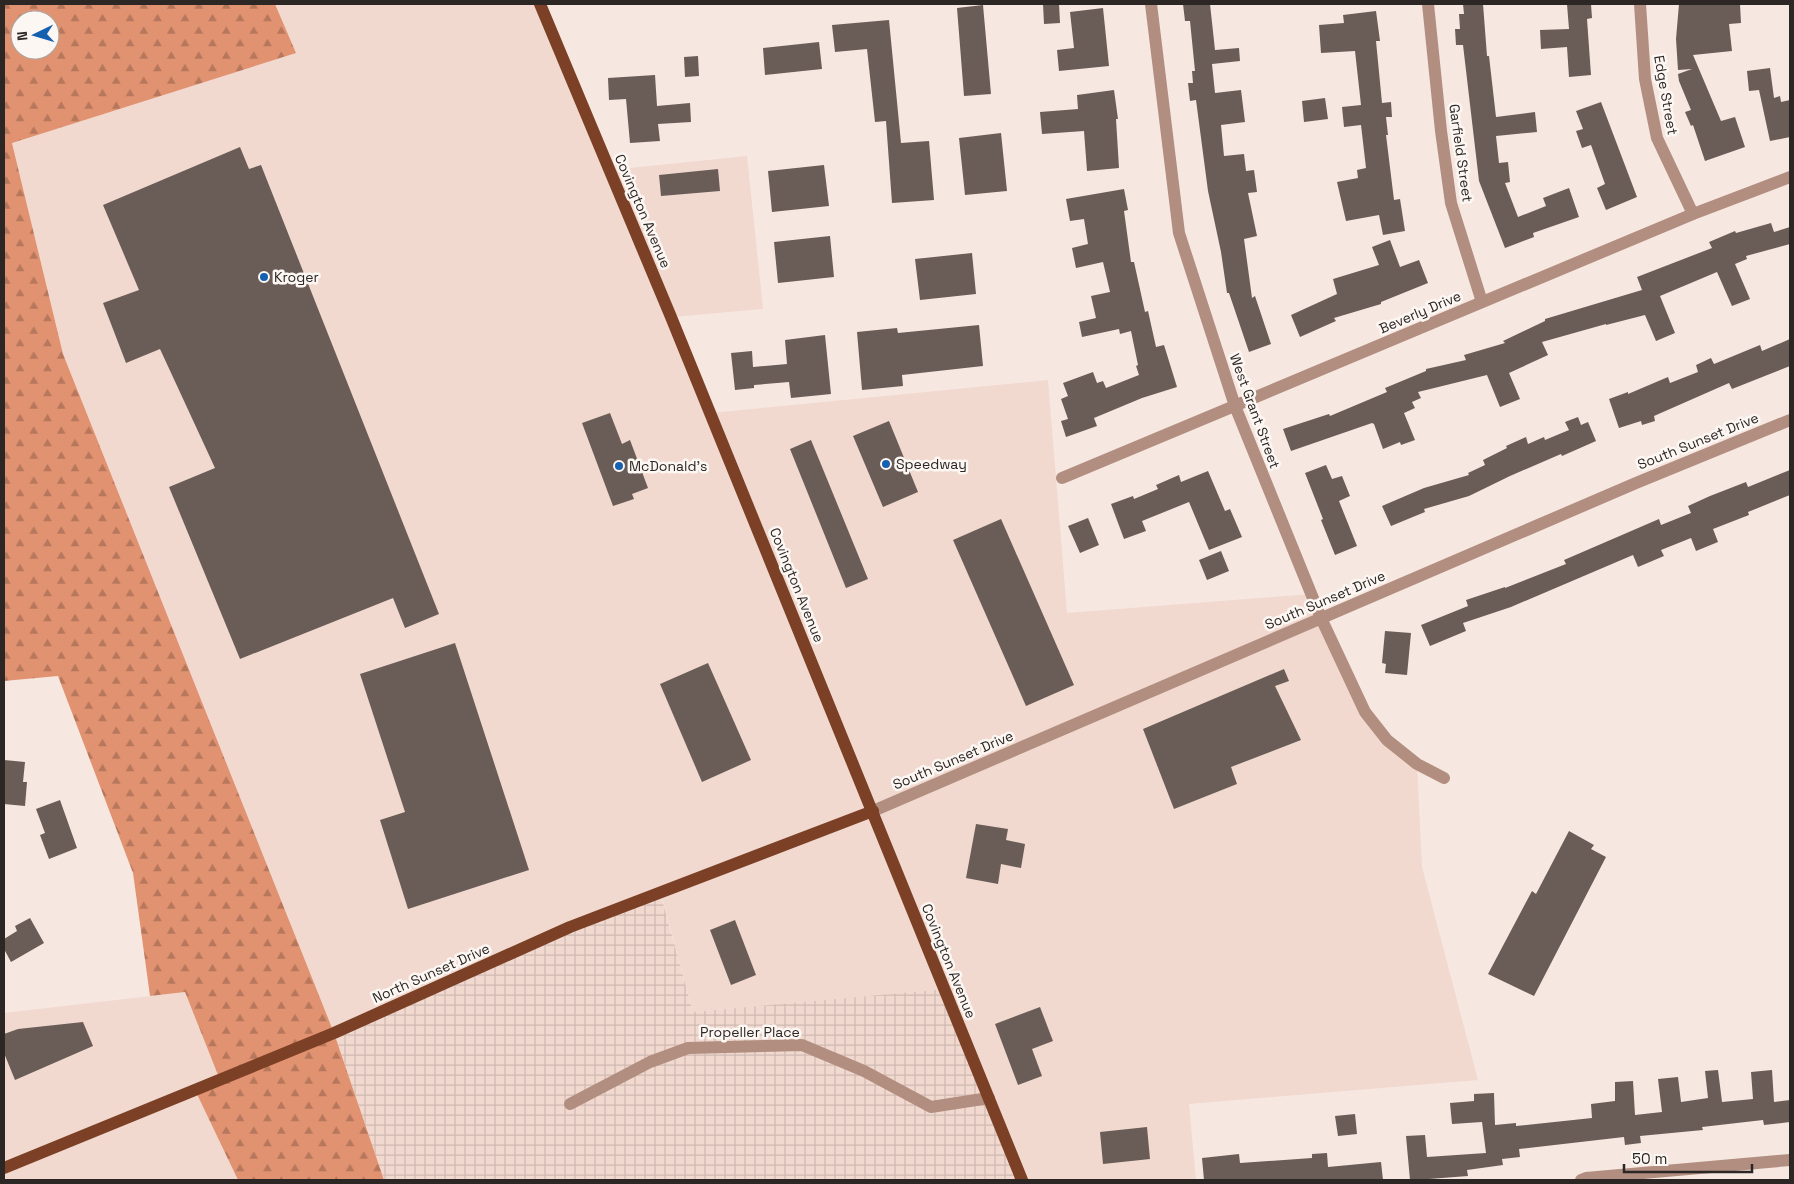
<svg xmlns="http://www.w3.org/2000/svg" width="1794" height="1184" font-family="'Space Grotesk',sans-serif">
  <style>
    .built { fill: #f1d9cf }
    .industrial { fill: url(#industrial-grid) }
    .forest { fill: url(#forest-firs); fill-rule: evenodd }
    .building { fill: #6a5c57 }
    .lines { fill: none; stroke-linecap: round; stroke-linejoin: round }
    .minor { stroke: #b18e7f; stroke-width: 12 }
    .major { stroke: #7b4025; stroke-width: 12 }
    .poi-dot { fill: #1561b0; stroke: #fdf7f4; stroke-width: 2 }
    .labels { text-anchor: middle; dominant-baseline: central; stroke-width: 5; stroke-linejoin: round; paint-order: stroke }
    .street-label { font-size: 14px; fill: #2c2724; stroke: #fdf7f4 }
    .poi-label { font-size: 14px; fill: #2c2724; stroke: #fdf7f4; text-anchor: start }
  </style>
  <defs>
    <pattern id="industrial-grid" width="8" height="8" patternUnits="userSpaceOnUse" patternTransform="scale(1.25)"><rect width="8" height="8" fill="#f1d9cf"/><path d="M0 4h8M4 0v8" fill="none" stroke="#cfbab2"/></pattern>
    <pattern id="forest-firs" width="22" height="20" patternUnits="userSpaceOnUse" patternTransform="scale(1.25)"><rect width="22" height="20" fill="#e19270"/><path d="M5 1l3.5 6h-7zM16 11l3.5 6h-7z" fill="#b7775c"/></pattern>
  </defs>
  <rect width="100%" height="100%" fill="#f7e7e1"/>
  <path class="built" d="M275 4H540L610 170 747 156 763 309 672 317 711 413 1048 380 1067 613 1311 594 1365 712 1417 764 1422 867 1478 1080 1189 1104 1196 1180H1022L945 990 693 1012 661 893 334 1033 63 354 12 142 295 53Z
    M185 992 220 1080 195 1090 238 1180H4V1013Z"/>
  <path class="industrial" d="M660 892 693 1012 945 989 1022 1180H384L334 1033Z"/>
  <path class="forest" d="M4 4H275L296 53 12 143 63 354 334 1033 384 1180H238L195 1090 220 1080 185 992 150 996 133 873 58 676 4 681ZM20 20H50V50H20Z"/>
  <path class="building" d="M1043 4H1059L1060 23 1044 24Z
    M1183 4H1210L1215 50 1239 48 1240 61 1212 64 1215 93 1241 90 1245 122 1221 125 1224 156 1244 154 1246 171 1254 170 1257 192 1248 193 1257 236 1244 239 1252 298 1255 296 1271 344 1249 352 1229 293H1227L1221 252 1208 191 1196 100 1190 101 1188 83H1193L1192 71H1195L1190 21H1185Z
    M1463 4H1483L1487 56H1489L1496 117 1535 112 1537 132 1496 136 1499 163 1508 162 1510 182 1505 183 1518 217 1546 206 1543 198 1569 188 1579 217 1533 233 1534 237 1505 248 1479 181 1463 45H1456L1455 29H1460L1459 14H1464Z
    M1567 4H1591L1592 18 1587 19 1591 75 1569 77 1567 47 1541 49 1540 30 1569 29Z
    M1679 4H1740L1741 23 1729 24 1732 51 1693 55 1721 121 1735 117 1745 147 1705 161 1693 125 1691 126 1685 112 1691 110 1679 81 1678 74 1692 69 1678 70 1676 39Z
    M983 5 991 94 964 96 957 8Z
    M1103 8 1109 66 1059 71 1057 50 1074 48 1070 12Z
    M1376 11 1380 41H1376L1382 103 1391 102 1392 117H1386L1388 135H1386L1394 200 1400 199 1405 231 1383 235 1379 215 1346 221 1337 182 1358 178 1357 170 1366 168 1361 125 1344 127 1342 107 1361 105 1355 51 1321 53 1319 25 1344 23 1343 15Z
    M889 20 901 143 929 141 934 200 892 203 886 121 875 122 867 49 835 52 832 25Z
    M819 42 822 69 765 75 763 48Z
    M698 56 699 76 685 77 684 57Z
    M1770 68 1774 98 1780 96 1781 102 1790 100V137L1770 141 1759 90 1749 91 1747 71Z
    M655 75 657 106 690 103 691 122 658 124 660 141 630 143 626 99 609 100 608 78Z
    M1114 90 1118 119H1116L1119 168 1087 171 1084 131 1042 134 1040 112 1078 109 1077 95Z
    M1325 98 1328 119 1304 122 1302 101Z
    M1601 102 1637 197 1606 210 1597 188 1605 184 1591 145 1582 148 1576 131 1583 129 1576 111Z
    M1001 133 1007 191 965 195 959 138Z
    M240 147 249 169 261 165 439 614 405 628 393 598 240 659 169 487 215 468 160 349 126 363 103 303 139 290 103 205Z
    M824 165 829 206 772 212 768 171Z
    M718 169 720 191 661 196 659 175Z
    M1124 189 1128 210 1124 211 1131 262H1134L1145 312 1148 311 1156 347 1164 345 1177 387 1142 398 1094 418 1097 426 1066 437 1061 421 1068 419 1061 399 1068 396 1063 383 1093 372 1097 383 1103 381 1106 388 1139 375 1136 366 1138 365 1131 331 1120 334 1119 329 1082 337 1079 322 1096 318 1091 296 1110 292 1103 262 1076 268 1072 248 1088 244 1084 219 1070 221 1066 199Z
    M1771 223 1774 232 1790 227V244L1746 256 1747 259 1735 264 1750 299 1732 306 1717 272 1660 296 1675 333 1656 341 1645 315 1606 325V324L1542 342 1548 355 1509 373 1520 399 1500 407 1487 375 1418 392 1421 398 1412 402 1415 408 1404 413 1415 440 1401 445 1400 442 1383 449 1374 424 1372 423 1291 451 1283 429 1329 414 1330 416 1387 392 1385 388 1426 371V369L1466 360 1464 355 1505 343 1503 341 1545 321V319L1642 290 1637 277 1712 248 1709 242 1735 231 1736 233Z
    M830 236 834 277 778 283 774 242Z
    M1390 240 1400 267 1419 260 1428 283 1381 302V304L1334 318 1336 321 1300 337 1291 315 1337 294 1333 279 1379 265 1372 247Z
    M972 253 976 294 920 300 915 259Z
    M979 325 983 366 902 375 903 386 862 390 857 332 897 328 898 333Z
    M825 335 831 394 791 398 789 382 754 385V388L735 390 731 353 752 351 753 367 787 364 785 340Z
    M1790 339V366L1732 389 1729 383 1654 416 1655 421 1642 425 1641 421 1619 428 1609 399 1628 392V394L1668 377 1670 383 1698 372 1696 365 1711 358 1714 364 1760 345 1762 351Z
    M610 413 622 444 630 440 648 488 632 494 634 499 613 506 582 423Z
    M1578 417 1581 425 1588 422 1596 441 1562 456 1561 454 1510 476 1469 496 1424 509 1425 512 1391 526 1382 506 1424 488 1469 475 1468 473 1485 465 1483 460 1507 448 1506 446 1526 437 1528 444 1544 437 1545 440 1569 430 1565 422Z
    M889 421 918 492 883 507 853 436Z
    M811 440 868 579 846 588 790 449Z
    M1326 465 1332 479 1342 476 1350 496 1339 501 1357 546 1335 555 1321 520 1323 519 1305 473Z
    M1790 470V495L1748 512 1749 515 1713 529 1718 542 1696 551 1691 538 1661 550 1664 556 1638 567 1633 555 1511 607 1463 623 1466 631 1430 646 1421 625 1468 606 1466 600 1505 587V588L1566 564 1564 560 1659 519 1661 525 1691 513 1688 506 1710 496 1746 482 1748 487Z
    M1208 471 1225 511 1230 509 1242 537 1209 550 1189 502 1142 521 1146 531 1124 539 1111 504 1133 496 1134 499 1158 489 1156 485 1179 475 1181 482Z
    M1088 518 1099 545 1080 553 1068 526Z
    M1001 519 1074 685 1026 706 953 540Z
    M1221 551 1229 571 1207 580 1199 560Z
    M1385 631 1411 633 1407 675 1385 673 1386 664 1382 663Z
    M455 643 529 870 408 909 380 820 405 812 360 674Z
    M708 663 751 760 702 782 660 684Z
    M1284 669 1289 681 1275 686 1301 740 1231 767 1237 784 1174 809 1143 729Z
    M4 760 25 762 23 782H27L25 806 4 804Z
    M60 800 77 848 49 859 40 835 45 833 36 809Z
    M976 824 1008 829 1006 840 1025 844 1021 868 1001 864 998 884 966 878Z
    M1569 831 1594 845 1591 849 1606 857 1534 996 1488 974 1532 891 1536 894Z
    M30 918 44 943 11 962 4 949V939L17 931 15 926Z
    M735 920 756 975 731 985 710 930Z
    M1040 1007 1053 1041 1032 1049 1042 1076 1018 1085 995 1024Z
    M83 1022 93 1046 15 1080 4 1053V1034L18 1029Z
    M1718 1070 1722 1102 1753 1099 1751 1072 1772 1070 1774 1102 1790 1100V1122L1764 1125 1763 1120 1702 1127 1703 1130 1640 1136 1641 1143 1625 1145 1624 1137 1519 1149 1520 1157 1502 1159 1503 1165 1467 1170 1468 1176 1429 1179V1180H1410L1406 1136 1425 1135 1427 1157 1486 1153 1482 1122 1452 1124 1450 1103 1474 1101V1094L1494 1093 1495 1125 1516 1123V1126L1592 1118 1591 1104 1615 1101V1082L1633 1081 1635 1115 1662 1112 1658 1079 1678 1077 1681 1102 1708 1098 1705 1071Z
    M1355 1114 1357 1134 1338 1136 1335 1116Z
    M1147 1127 1150 1159 1103 1164 1100 1132Z
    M1327 1153 1328 1167 1381 1162 1383 1180H1204L1202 1158 1239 1154 1240 1163 1312 1158V1154Z"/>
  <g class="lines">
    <path class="minor" d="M1151 4 1179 233 1235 406 1321 618 1365 712 1387 740 1417 764 1444 778
      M1428 4 1441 131 1451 203 1482 302
      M1640 4 1645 79 1657 138 1693 214
      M1062 478 1693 214 1790 177
      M873 811 1636 483 1790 420
      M570 1104 650 1062 688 1048 802 1045 864 1071 931 1107 989 1098
      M1581 1180 1586 1178 1790 1160"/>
    <path class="major" d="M540 4 671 317 1022 1180
      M4 1168 334 1033 570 927 873 811"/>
  </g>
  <g class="poi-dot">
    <circle cx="264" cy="277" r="5"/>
    <circle cx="886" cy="464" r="5"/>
    <circle cx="619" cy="466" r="5"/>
  </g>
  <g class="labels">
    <g class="street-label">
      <text transform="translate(1666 95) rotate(80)">Edge Street</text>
      <text transform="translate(1461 153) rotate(82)">Garfield Street</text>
      <text transform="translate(643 211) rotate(67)">Covington Avenue</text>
      <text transform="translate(1420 312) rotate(-23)">Beverly Drive</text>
      <text transform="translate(1255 411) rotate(70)">West Grant Street</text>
      <text transform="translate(1698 441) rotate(-22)">South Sunset Drive</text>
      <text transform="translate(797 585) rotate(68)">Covington Avenue</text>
      <text transform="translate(1325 600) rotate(-23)">South Sunset Drive</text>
      <text transform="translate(953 760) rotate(-23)">South Sunset Drive</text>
      <text transform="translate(949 961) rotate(68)">Covington Avenue</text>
      <text transform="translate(431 973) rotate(-24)">North Sunset Drive</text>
      <text x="750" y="1032">Propeller Place</text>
    </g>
    <g class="poi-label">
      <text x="274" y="277">Kroger</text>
      <text x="896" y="464">Speedway</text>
      <text x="629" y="466">McDonald's</text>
    </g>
  </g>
  <rect width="1794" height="1184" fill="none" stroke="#2c2724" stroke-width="10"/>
  <g transform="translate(35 35) rotate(265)"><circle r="24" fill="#fdf7f4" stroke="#a9a4a1"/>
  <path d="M0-4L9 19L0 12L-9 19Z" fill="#1561b0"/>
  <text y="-8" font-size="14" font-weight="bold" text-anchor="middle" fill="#2c2724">N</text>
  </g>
  <path d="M1624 1164v8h128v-8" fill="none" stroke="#2c2724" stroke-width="2.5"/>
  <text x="1632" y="1164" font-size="15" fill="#2c2724" stroke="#fdf7f4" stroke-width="4" paint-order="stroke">50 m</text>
</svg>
